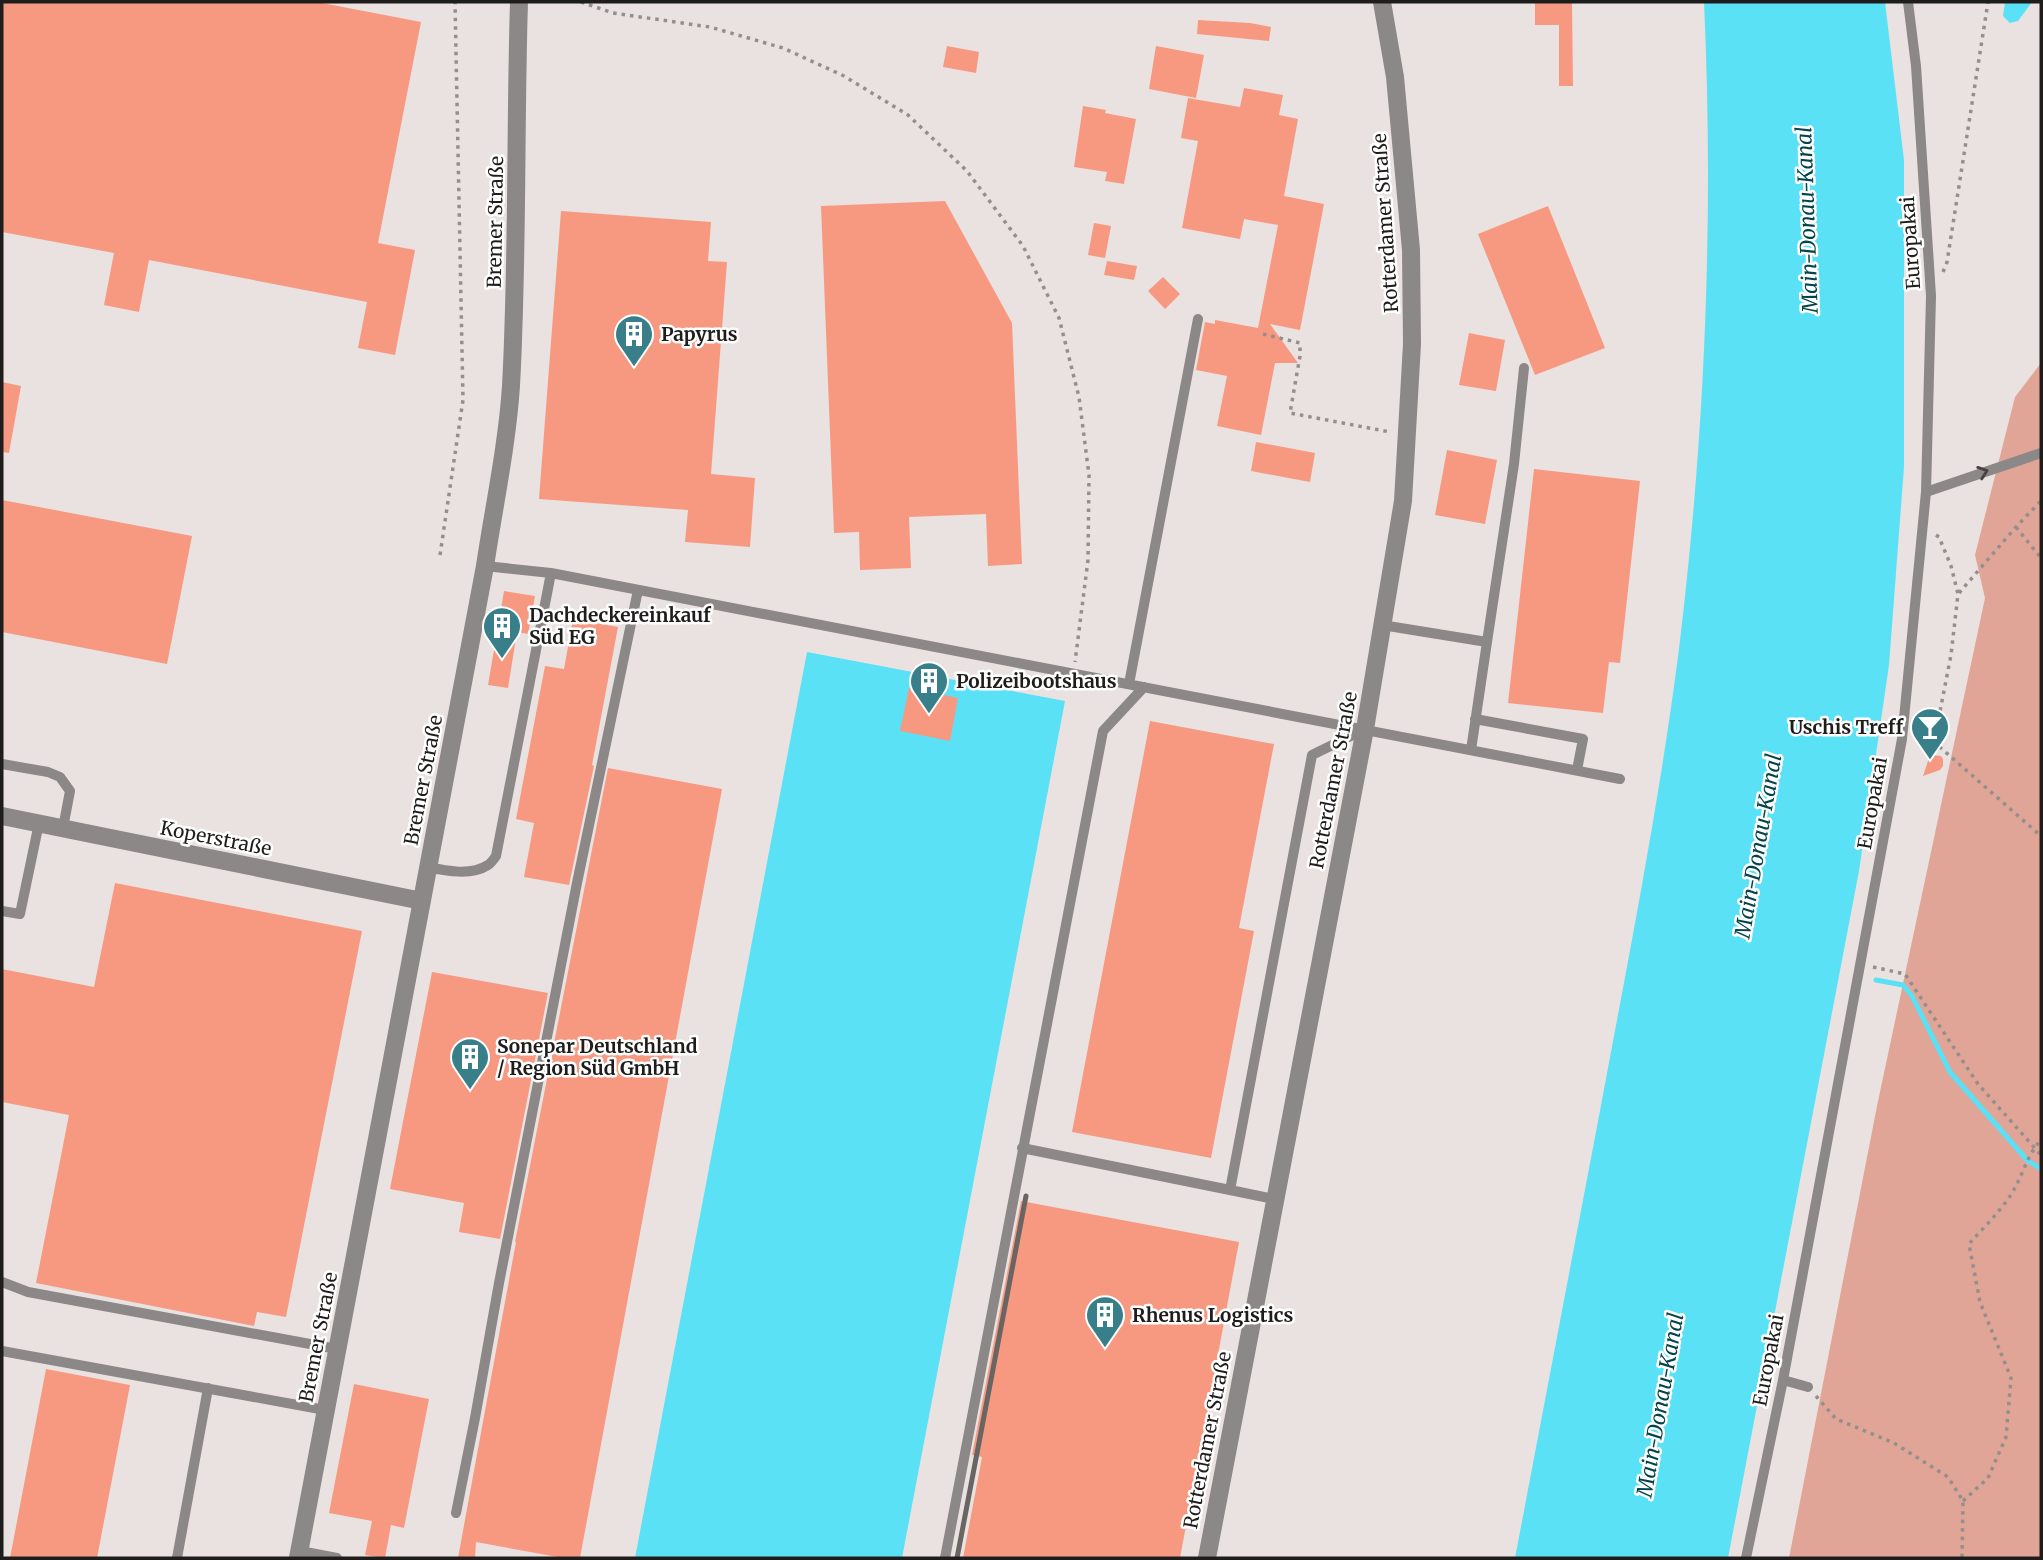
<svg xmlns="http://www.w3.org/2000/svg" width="2043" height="1560" font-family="Merriweather,serif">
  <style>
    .green { fill: #e0a597 }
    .water { fill: #5ae1f6 }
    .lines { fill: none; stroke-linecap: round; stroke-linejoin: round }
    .stream { stroke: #5ae1f6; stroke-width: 5 }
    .building { fill: #f79981 }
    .path { stroke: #948f8e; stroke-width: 3.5; stroke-dasharray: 3.5 5; stroke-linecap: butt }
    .lane { stroke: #8b8887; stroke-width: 10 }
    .street { stroke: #8b8887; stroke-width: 18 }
    .rail { stroke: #696563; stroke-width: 5 }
    .oneway { stroke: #454241 }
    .labels { text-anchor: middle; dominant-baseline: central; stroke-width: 5; stroke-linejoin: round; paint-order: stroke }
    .street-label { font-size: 19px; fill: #1f1d1c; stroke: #fff }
    .poi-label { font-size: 19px; font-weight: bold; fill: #1f1d1c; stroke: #fff; text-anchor: start }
    .water-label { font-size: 21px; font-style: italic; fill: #03444c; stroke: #fff }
  </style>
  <rect width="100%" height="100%" fill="#e9e2e0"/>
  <path class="green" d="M2041 363V1558H1789L1877 1106 1985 598 1975 555 2015 397Z"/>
  <path class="water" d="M1704 2H1885L1904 160V467L1889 665 1859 871 1728 1558H1515C1543 1411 1571 1263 1599 1116 1628 960 1659 806 1679 649 1705 435 1714 217 1704 2Z
    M2005 2H2032L2018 21 2010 23 2003 16Z
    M807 652 1065 701 902 1558H635Z"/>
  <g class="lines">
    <path class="stream" d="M1876 980 1903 985 1912 996 1950 1072 2027 1160 2041 1169"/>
  </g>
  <path class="building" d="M2 2H317L421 22 378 243 415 250 395 355 358 348 367 302 149 260 139 312 104 305 114 253 2 232Z
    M1535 2H1572L1573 86H1559V25H1535Z
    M1198 20 1250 23 1271 27 1269 41 1197 34Z
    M947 46 979 52 976 73 943 67Z
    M1156 46 1204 55 1196 98 1149 89Z
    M1244 88 1283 95 1279 115 1298 119 1284 196 1324 204 1300 330 1270 324 1298 363H1275L1261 435 1217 426 1227 376 1196 370 1205 322 1215 324V320L1258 328 1278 225 1244 219 1240 239 1182 228 1198 141 1181 138 1188 98 1240 107Z
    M1083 106 1106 110 1105 113 1136 119 1124 184 1105 181 1107 172 1074 167Z
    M945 201 1012 323 1022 564 988 566 986 514 909 517 911 568 860 570 859 532 834 533 821 206Z
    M1548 206 1605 348 1535 375 1478 234Z
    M561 211 711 222 708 261 727 262 711 474 755 478 750 547 685 542 688 510 539 499Z
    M1094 223 1111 226 1105 258 1088 255Z
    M1107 261 1137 266 1134 280 1104 275Z
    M1163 277 1180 294 1165 309 1148 291Z
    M1469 333 1505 340 1496 391 1459 385Z
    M2 382 21 386 9 453 2 452Z
    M1256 442 1315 453 1310 482 1251 471Z
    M1447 450 1497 460 1485 524 1435 515Z
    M1534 469 1640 481 1620 663 1609 662 1603 713 1508 703Z
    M2 500 192 536 167 664 2 632Z
    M504 591 535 596 528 634 517 632 508 688 488 685Z
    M573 619 618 627 592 765 594 766 569 885 524 877 534 823 516 819 545 666 564 669Z
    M909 688 958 698 950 741 900 731Z
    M1150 721 1274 744 1239 928 1254 931 1211 1158 1072 1132Z
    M1932 755 1941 756 1943 759V766L1940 770 1923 776 1929 758Z
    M608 768 722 789 580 1558H563L476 1542 475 1558H458L516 1242H515Z
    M115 883 362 931 286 1317 257 1312 254 1326 36 1283 69 1115 2 1102V969L94 987Z
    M432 972 548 993 500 1239 459 1232 464 1203 390 1189Z
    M1021 1201 1239 1242 1180 1558H963L982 1457 972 1455Z
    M46 1369 130 1385 97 1558H10Z
    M354 1384 429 1399 404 1528 391 1525 385 1558 365 1555 372 1521 329 1513Z"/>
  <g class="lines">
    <path class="path" d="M581 2 613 13 710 27 783 48 844 76 908 115 967 171 1023 246 1059 318 1079 397 1089 475 1088 560 1075 662
      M1943 272 1947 262 1988 2
      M1263 334 1300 343V356L1290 413 1390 432
      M2016 527 2041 558
      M1936 535 1939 537 1951 566 1958 594 1951 655 1934 742 2041 836
      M440 555 463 400 455 2
      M1959 593 2016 527 2041 501
      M1873 967 1905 974 1978 1084 2041 1155
      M1816 1396 1836 1419 1894 1443 1948 1477 1963 1501 1962 1558
      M1963 1501 1988 1478 2006 1437 2011 1378 1980 1302 1969 1244C1983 1228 2001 1211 2012 1193 2023 1175 2027 1155 2041 1140"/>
    <path class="lane" d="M1926 492 2041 453
      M485 566 551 573 1620 779
      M1382 625 1487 642 1514 464 1524 368
      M1129 684 1198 319
      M1475 719 1583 739 1577 770
      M1471 750 1487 642
      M2 764 48 772 60 777 70 791 63 828
      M428 867C446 871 471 876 488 865 491 863 494 859 496 856L551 573
      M2 911 20 914 39 823
      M1022 1148 1230 1190
      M1274 1199 1230 1190 1312 755 1365 729
      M2 1282 28 1292 337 1349
      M2 1351 325 1410
      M1783 1380 1808 1387
      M456 1513 475 1418 499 1283 577 883 638 590
      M300 1551 337 1558
      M177 1558 208 1388
      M945 1558 1103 731 1144 687
      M1746 1558 1783 1380 1902 739 1926 492 1931 296 1916 66 1908 2"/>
    <path class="street" d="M2 816 422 901
      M298 1558 485 566C494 506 507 446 511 386 518 258 515 130 519 2
      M1207 1558 1365 729 1403 501 1412 344 1411 250 1395 77 1382 2"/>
    <path class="rail" d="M957 1558 1026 1196"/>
  </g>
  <defs><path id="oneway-chevron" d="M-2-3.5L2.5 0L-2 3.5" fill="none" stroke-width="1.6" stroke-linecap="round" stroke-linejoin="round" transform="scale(1.75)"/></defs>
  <use class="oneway" href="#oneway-chevron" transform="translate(1983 472) rotate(-19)"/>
  <defs>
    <symbol id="building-pin" viewBox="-11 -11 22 30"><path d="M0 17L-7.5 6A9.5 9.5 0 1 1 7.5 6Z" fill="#397f8a" stroke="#fff"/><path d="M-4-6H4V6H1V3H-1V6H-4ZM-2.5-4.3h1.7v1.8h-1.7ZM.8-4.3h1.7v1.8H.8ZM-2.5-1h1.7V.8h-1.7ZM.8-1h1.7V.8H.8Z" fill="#fff"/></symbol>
    <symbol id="bar-pin" viewBox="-11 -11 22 30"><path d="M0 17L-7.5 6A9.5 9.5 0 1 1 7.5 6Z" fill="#397f8a" stroke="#fff"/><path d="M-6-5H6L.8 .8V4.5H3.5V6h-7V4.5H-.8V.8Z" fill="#fff"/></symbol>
  </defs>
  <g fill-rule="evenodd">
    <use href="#building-pin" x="612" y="312" width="44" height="60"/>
    <use href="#building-pin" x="480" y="604" width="44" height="60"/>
    <use href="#building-pin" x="907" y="659" width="44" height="60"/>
    <use href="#bar-pin" x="1908" y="705" width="44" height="60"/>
    <use href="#building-pin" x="448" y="1035" width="44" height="60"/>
    <use href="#building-pin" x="1083" y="1293" width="44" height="60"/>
  </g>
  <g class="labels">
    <g class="street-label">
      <text transform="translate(495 222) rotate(-89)">Bremer Straße</text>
      <text transform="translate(1385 223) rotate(-94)">Rotterdamer Straße</text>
      <text transform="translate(1910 243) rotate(-94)">Europakai</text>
      <text transform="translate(423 780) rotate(-79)">Bremer Straße</text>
      <text transform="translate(1333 780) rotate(-79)">Rotterdamer Straße</text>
      <text transform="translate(1872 803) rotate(-80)">Europakai</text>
      <text transform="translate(216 838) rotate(11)">Koperstraße</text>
      <text transform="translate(318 1337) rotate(-79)">Bremer Straße</text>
      <text transform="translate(1768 1360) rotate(-79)">Europakai</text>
      <text transform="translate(1207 1440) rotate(-79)">Rotterdamer Straße</text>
    </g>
    <g class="poi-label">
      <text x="661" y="334">Papyrus</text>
      <text x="529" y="615">Dachdeckereinkauf<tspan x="529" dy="22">Süd EG</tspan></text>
      <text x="956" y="681">Polizeibootshaus</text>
      <text x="1903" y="727" text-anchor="end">Uschis Treff</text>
      <text x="497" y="1046">Sonepar Deutschland<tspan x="497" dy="22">/ Region Süd GmbH</tspan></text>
      <text x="1132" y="1315">Rhenus Logistics</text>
    </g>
    <g class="water-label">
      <text transform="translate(1807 220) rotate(-92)">Main-Donau-Kanal</text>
      <text transform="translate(1758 846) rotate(-80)">Main-Donau-Kanal</text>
      <text transform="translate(1660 1405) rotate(-80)">Main-Donau-Kanal</text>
    </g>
  </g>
  <rect width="2043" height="1560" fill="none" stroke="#1f1d1c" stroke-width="7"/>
</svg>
